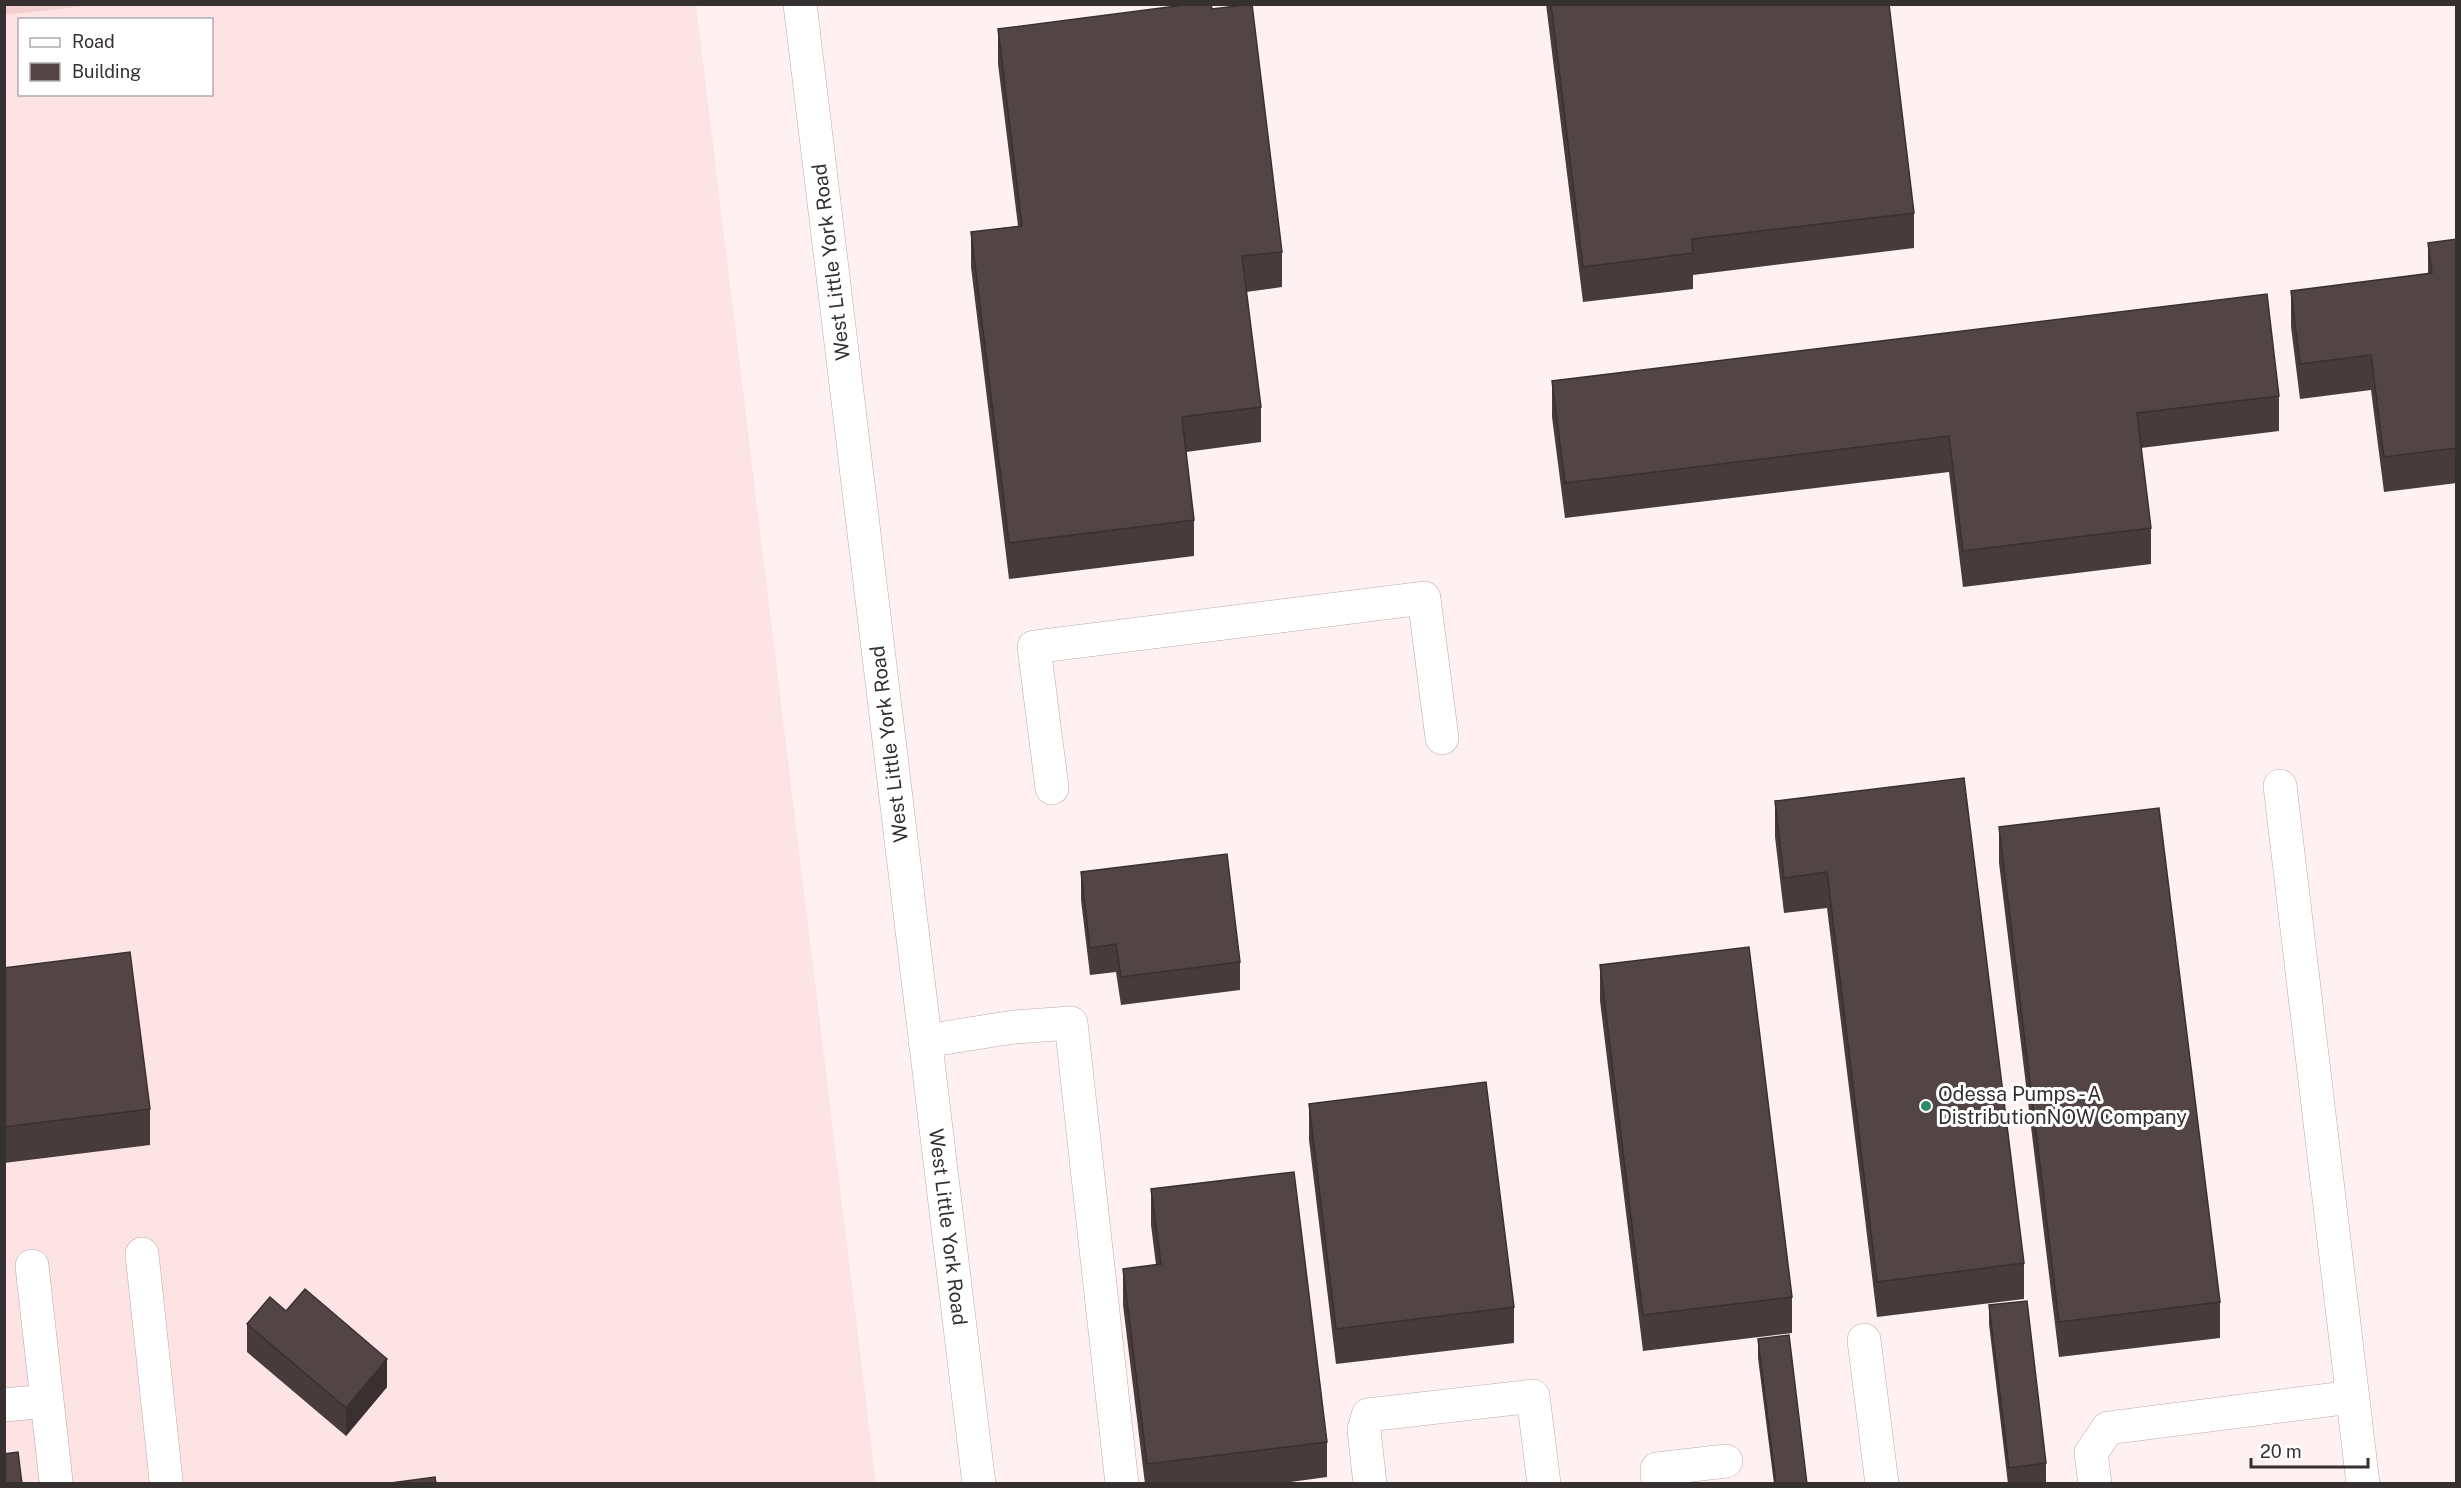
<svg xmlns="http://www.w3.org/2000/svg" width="2461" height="1488" font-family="'Public Sans',sans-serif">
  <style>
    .built { fill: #fde3e4; fill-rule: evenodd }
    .green { fill: #f2cecf }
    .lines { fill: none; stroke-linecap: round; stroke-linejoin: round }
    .minor-casing { stroke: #baaaaa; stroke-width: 34 }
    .major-casing { stroke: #baaaaa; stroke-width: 34 }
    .minor { stroke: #fff; stroke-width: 33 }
    .major { stroke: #fff; stroke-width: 33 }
    .wall { fill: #473b3c }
    .shaded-wall { fill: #3a3031 }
    .building { fill: #534546; stroke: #3a3031; stroke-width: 1.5 }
    .poi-dot { fill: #2d8b63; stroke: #fff; stroke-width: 2 }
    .labels { text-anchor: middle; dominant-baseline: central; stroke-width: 6; stroke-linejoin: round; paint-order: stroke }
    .street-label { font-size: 20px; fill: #363030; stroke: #fff }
    .poi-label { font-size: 20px; fill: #363030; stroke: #fff; text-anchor: start }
  </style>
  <rect width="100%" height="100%" fill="#fff1f2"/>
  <path class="built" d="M93 4 696 5 876 1483H5L4 15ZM20 20H212V94H20Z"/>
  <path class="green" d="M5 4H93V5L5 15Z"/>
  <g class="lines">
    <defs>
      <path id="minor" d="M2280 786 2363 1484
        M1052 788 1034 647 1424 598 1442 738
        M925 1041 1014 1027 1071 1023 1122 1484
        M142 1254 166 1480
        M32 1266 56 1481
        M1864 1340 1882 1484
        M4 1405 47 1401
        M1370 1484 1364 1430 1368 1415 1533 1396 1544 1484
        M1658 1484 1657 1469 1726 1461
        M2095 1484 2091 1453 2108 1428 2352 1397"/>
      <path id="major" d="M800 4 979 1484"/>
    </defs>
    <use href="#minor" class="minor-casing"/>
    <use href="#major" class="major-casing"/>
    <use href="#minor" class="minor"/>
    <use href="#major" class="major"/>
  </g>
  <path class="wall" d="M1546 4H1889L1914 213V248L1693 275V289L1583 302Z
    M1212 9 1282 252V287L1246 292 1261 407V442L1186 452 1194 520V556L1009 579 971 267V232L1018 226 998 64V29Z
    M2457 239V483L2384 492 2371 390 2300 399 2291 327V291L2428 274V243Z
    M1552 381 2279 396V431L2141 448 2151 528V564L1963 587 1949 472 1565 518 1552 417Z
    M1964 778 2024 1263V1299L1877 1317 1827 908 1784 913 1775 837V801Z
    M1999 827 2220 1302V1338L2059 1357 1999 863Z
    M1081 872 1240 962V990L1121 1005 1116 972 1090 975 1081 900Z
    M1600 965 1792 1297V1333L1643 1351 1600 1001Z
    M4 968 150 1109V1145L4 1163Z
    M1309 1104 1514 1307V1343L1336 1364 1309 1140Z
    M1151 1189 1327 1442V1477L1276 1484H1145L1123 1305V1269L1156 1265 1151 1225Z
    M1989 1305 2046 1463V1482L2035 1484H2008L1989 1324Z
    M286 1311 387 1387 346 1436 247 1352V1324Z
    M1758 1339 1807 1484H1774L1758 1358Z"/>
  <path class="shaded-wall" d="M387 1359V1387L346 1436V1408Z"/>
  <path class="building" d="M1192 4H1211L1212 9 1252 4 1282 252 1242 256 1261 407 1182 417 1194 520 1009 543 971 232 1022 226 998 29Z
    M1551 4H1889L1914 213 1692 239 1693 253 1583 267Z
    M2457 239V448L2384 457 2371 355 2300 364 2291 291 2432 273 2428 243Z
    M2267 294 2279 396 2137 413 2151 528 1963 551 1949 436 1565 483 1552 381Z
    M1964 778 2024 1263 1877 1282 1827 872 1784 878 1775 801Z
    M2159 808 2220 1302 2059 1322 1999 827Z
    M1227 854 1240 962 1121 977 1116 944 1090 948 1081 872Z
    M1749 947 1792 1297 1643 1315 1600 965Z
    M130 952 150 1109 4 1127V968Z
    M1486 1082 1514 1307 1336 1329 1309 1104Z
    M1294 1172 1327 1442 1147 1464 1123 1269 1161 1264 1151 1189Z
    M305 1289 387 1359 346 1408 247 1324 270 1297 286 1311Z
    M2027 1301 2046 1463 2009 1468 1989 1305Z
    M1789 1335 1807 1484H1776L1758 1339Z
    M18 1452 22 1484H4V1454Z
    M435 1477 436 1484H383Z"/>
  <circle class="poi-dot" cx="1926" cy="1106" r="6"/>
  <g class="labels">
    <g class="street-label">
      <text transform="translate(831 262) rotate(-97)">West Little York Road</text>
      <text transform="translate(889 744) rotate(-97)">West Little York Road</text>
      <text transform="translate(948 1227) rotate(83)">West Little York Road</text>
    </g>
    <g class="poi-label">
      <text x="1938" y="1094">Odessa Pumps - A<tspan x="1938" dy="23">DistributionNOW Company</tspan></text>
    </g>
  </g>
  <rect width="2461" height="1488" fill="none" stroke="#363030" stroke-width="12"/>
  <rect x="18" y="18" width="195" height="78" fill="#ffffff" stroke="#afacac" stroke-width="1.5"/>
  <rect x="30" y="38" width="30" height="9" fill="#ffffff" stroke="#afacac" stroke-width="1.5"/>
  <text x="72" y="48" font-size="18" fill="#363030">Road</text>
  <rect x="30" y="63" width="30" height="18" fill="#534546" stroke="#afacac" stroke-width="1.5"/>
  <text x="72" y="78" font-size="18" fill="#363030">Building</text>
  <path d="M2251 1458v9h117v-9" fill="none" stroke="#363030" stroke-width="3"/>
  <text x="2260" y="1458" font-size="18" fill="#363030" stroke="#ffffff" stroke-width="4.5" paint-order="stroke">20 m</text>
</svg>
